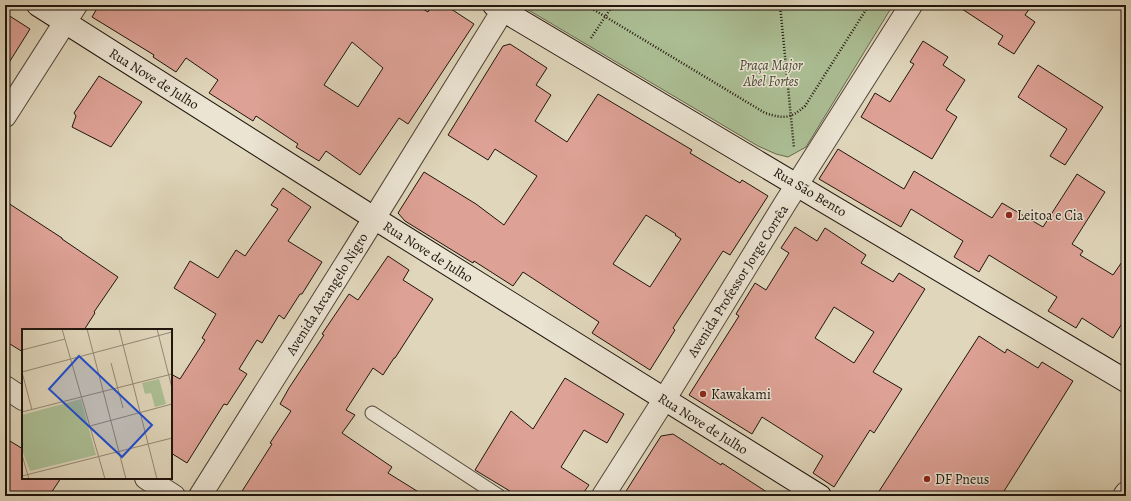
<svg xmlns="http://www.w3.org/2000/svg" width="1131" height="501" font-family="Alegreya,serif">
  <style>
    .green { fill: #acbf95; stroke: #666a51 }
    .building { fill: #dda195; stroke: #1f150d; fill-rule: evenodd }
    .lines { fill: none; stroke-linecap: round; stroke-linejoin: round }
    .lane-casing { stroke: #4f4538; stroke-width: 15 }
    .street-casing { stroke: #4f4538; stroke-width: 24 }
    .secondary-casing { stroke: #1f150d; stroke-width: 24 }
    .path { stroke: #1f150d; stroke-width: 2.5; stroke-dasharray: 1 2; stroke-linecap: butt }
    .lane { stroke: #ebe4d3; stroke-width: 13 }
    .street { stroke: #ebe4d3; stroke-width: 22 }
    .secondary { stroke: #ebe4d3; stroke-width: 22 }
    .poi-dot { fill: #8f2418; stroke: #ebe4d3; stroke-width: 1.5 }
    .labels { text-anchor: middle; dominant-baseline: central; stroke-width: 3; stroke-linejoin: round; paint-order: stroke }
    .park-label { font-size: 14px; font-style: italic; fill: #494836; stroke: #ebe4d3 }
    .street-label { font-size: 14px; fill: #1f150d; stroke: #ebe4d3 }
    .poi-label { font-size: 14px; fill: #1f150d; stroke: #ebe4d3; text-anchor: start }
    .inset-road { fill: none; stroke: #938975; stroke-width: 1 }
    .view { fill: #1d4ed8; fill-opacity: 0.15; stroke: #1d4ed8; stroke-width: 2 }
    .inset-edge { fill: none; stroke: #1f150d; stroke-width: 2 }
  </style>
  <rect width="100%" height="100%" fill="#e0d6bb"/>
  <filter id="stains"><feTurbulence type="fractalNoise" baseFrequency=".005" numOctaves="4"/><feColorMatrix values="0 0 0 0 .2 0 0 0 0 .09 0 0 0 0 .02 0 0 0 .5 -.17"/></filter>
  <radialGradient id="worn" r=".72"><stop offset=".6" stop-color="#630" stop-opacity="0"/><stop offset="1" stop-color="#630" stop-opacity=".3"/></radialGradient>
  <path class="green" d="M520 5H893L806 147 788 157 776 154 758 146Z"/>
  <path class="building" d="M99 5H416L428 12 432 5H445L474 24 408 124 399 118 360 175 326 151 319 161 296 147 298 144 256 116 253 121 209 93 218 80 186 58 176 72 153 57 154 55 92 17ZM352 42 383 68 358 107 324 85Z
    M956 5H1032L1025 15 1035 22 1014 54 998 44 1003 36Z
    M5 13 30 29 5 69Z
    M923 41 948 57 943 65 965 80 946 110 957 117 932 159 861 117 875 93 890 102 914 64 910 62Z
    M510 44 547 68 536 85 551 95 535 121 567 142 598 94 692 150 690 153 740 183 742 180 768 196 730 255 723 251 673 328 675 330 650 370 592 333 599 322 523 272 513 286 474 261 473 263 405 221 398 213 424 172 476 204 504 225 537 176 495 149 488 160 448 135 503 46ZM646 215 676 234 675 235 681 239 650 287 613 264Z
    M1038 65 1103 107 1065 165 1050 156 1067 129 1018 97Z
    M99 76 142 102 111 147 72 127 76 116 74 113Z
    M838 149 904 189 914 171 992 218 1002 203 1043 227 1077 174 1105 192 1072 244 1083 251 1080 255 1113 275 1126 256V317L1113 338 1082 318 1076 328 1048 311 1057 297 989 255 979 272 954 257 963 241 911 209 901 227 819 179Z
    M283 188 311 207 288 241 322 262 302 294H300L284 319 279 315 262 343 257 340 239 369 247 374 227 405 224 404 187 463 171 453V374L180 379 205 340 202 338 216 314 174 288 190 261 218 278 236 250 245 256 278 209 271 205Z
    M5 201 62 238V239L118 277 94 312 95 313 84 330H23V352L5 341Z
    M795 227 817 241 825 228 866 255 861 263 893 282 899 273 925 289 873 372 902 389 874 433 870 430 834 487 813 473 823 456 762 417 752 434 689 395 739 316 736 314 755 283 766 290 789 253 781 248ZM834 307 874 332 854 363 815 338Z
    M388 256 409 270 403 280 433 299 395 358H394L383 375 373 368 346 410 355 415 342 433 392 467 388 473 425 496H239L272 444 270 443 291 411 280 404 289 388 324 335 322 334 349 294 358 300Z
    M979 336 1005 353 1007 349 1038 368 1042 362 1073 381 1001 496H876Z
    M565 378 624 414 607 443 584 430 561 467 589 485 581 496H518L475 470 511 411 533 429Z
    M673 434 721 465 722 463 773 496H623L661 436Z
    M5 438 23 449V478H61L49 496H5Z"/>
  <g class="lines">
    <defs>
      <path id="lane" d="M372 413 499 496"/>
      <path id="street" d="M5 116 76 5
        M5 387 23 399
        M146 478 174 496
        M200 496 357 246 503 10
        M603 496 664 400 786 202 911 5
        M1124 496 1126 493"/>
      <path id="secondary" d="M38 5 374 218 820 496
        M494 5 1126 381"/>
    </defs>
    <use href="#lane" class="lane-casing"/>
    <use href="#street" class="street-casing"/>
    <use href="#secondary" class="secondary-casing"/>
    <path class="path" d="M586 5 765 113C784 119 790 119 805 106L869 5
      M780 5 794 148
      M591 38 613 5"/>
    <use href="#lane" class="lane"/>
    <use href="#street" class="street"/>
    <use href="#secondary" class="secondary"/>
  </g>
  <g class="poi-dot">
    <circle cx="1009" cy="215" r="4"/>
    <circle cx="703" cy="394" r="4"/>
    <circle cx="927" cy="479" r="4"/>
  </g>
  <g class="labels">
    <g class="park-label">
      <text x="771" y="65">Praça Major<tspan x="771" dy="16">Abel Fortes</tspan></text>
    </g>
    <g class="street-label">
      <text transform="translate(154 79) rotate(32)">Rua Nove de Julho</text>
      <text transform="translate(810 192) rotate(31)">Rua São Bento</text>
      <text transform="translate(428 252) rotate(32)">Rua Nove de Julho</text>
      <text transform="translate(738 281) rotate(-58)">Avenida Professor Jorge Corrêa</text>
      <text transform="translate(327 294) rotate(-58)">Avenida Arcangelo Nigro</text>
      <text transform="translate(703 424) rotate(32)">Rua Nove de Julho</text>
    </g>
    <g class="poi-label">
      <text x="1017" y="215">Leitoa e Cia</text>
      <text x="711" y="394">Kawakami</text>
      <text x="935" y="479">DF Pneus</text>
    </g>
  </g>
  <g transform="translate(22 329)">
    <rect width="150" height="150" fill="#e0d6bb"/>
    <path d="M137 50 144 75 133 78 129 64 123 65 120 54ZM59 70 74 126 8 142 0 121V86Z" fill="#acbf95"/>
    <path class="inset-road" d="M40 0 83 150M65 0 104 150M97 0 135 150M135 0 150 59M0 21 43 10M89 34 101 79M0 43 150 3M0 43 10 81M0 83 150 45M68 97 150 75M0 126 7 150M0 147 150 109"/>
    <path class="view" d="M57 27 130 96 100 128 27 60Z"/>
    <rect width="150" height="150" class="inset-edge"/>
  </g>
  <rect width="1131" height="501" fill="none" stroke="#e0d6bb" stroke-width="20"/>
  <rect x="6" y="6" width="1119" height="489" fill="none" stroke="#1f150d" stroke-width="2"/>
  <rect x="10" y="10" width="1111" height="481" fill="none" stroke="#1f150d"/>
  <rect width="100%" height="100%" filter="url(#stains)"/>
  <rect width="100%" height="100%" fill="url(#worn)"/>
</svg>
